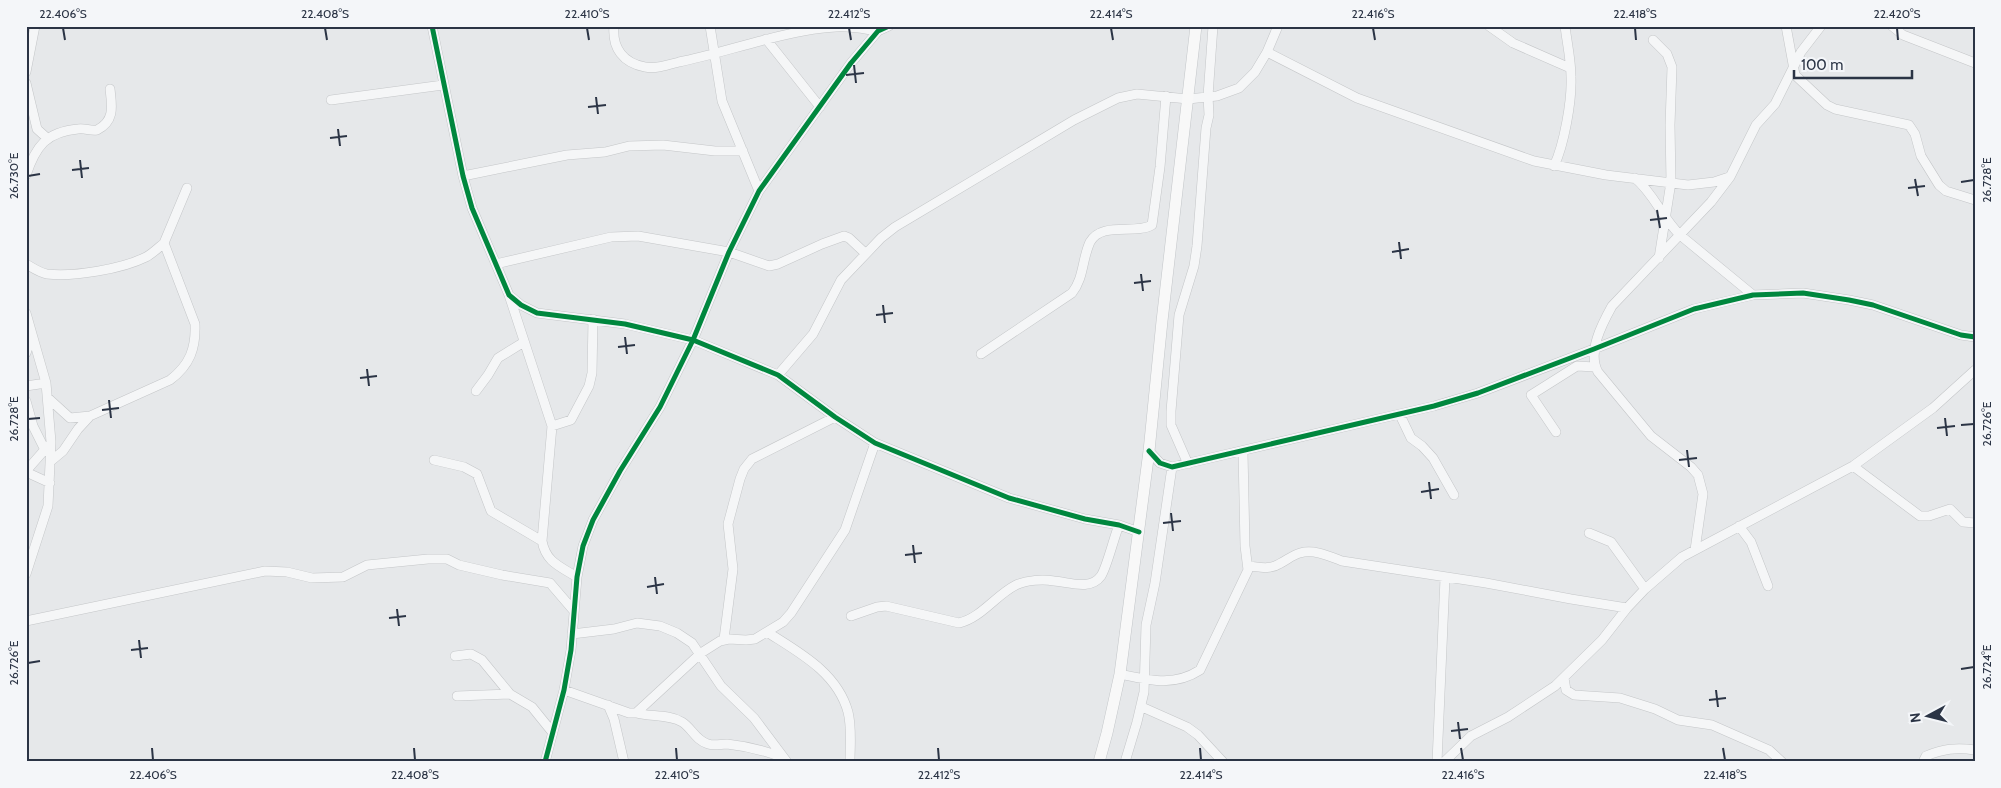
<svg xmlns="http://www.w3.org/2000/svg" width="2001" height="788" font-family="Cabin,sans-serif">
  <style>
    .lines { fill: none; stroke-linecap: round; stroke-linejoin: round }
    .minor-casing { stroke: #c4c6c8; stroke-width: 10 }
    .major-casing { stroke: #c2c5c8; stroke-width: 12 }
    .minor { stroke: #f5f6f7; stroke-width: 9 }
    .major { stroke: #f8f8f8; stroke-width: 11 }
    .cycleway-casing { stroke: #f4f6f9; stroke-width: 8 }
    .cycleway { stroke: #00873e; stroke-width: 5 }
    .ticks { fill: none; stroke: #2b3445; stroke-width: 2 }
    .neatline { fill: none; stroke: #2b3445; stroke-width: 2 }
    .ticks-label { font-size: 12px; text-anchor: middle; fill: #2b3445 }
  </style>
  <rect width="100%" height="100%" fill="#e6e8ea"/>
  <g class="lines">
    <defs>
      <path id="minor" d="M432 26 463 176 472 208 509 295 521 305 537 313 625 324 693 340 778 375 835 417 875 443 1009 498 1085 519 1119 525 1139 532
        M614 26C612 48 623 63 645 67 656 69 668 65 679 62 708 56 736 47 764 40 787 34 813 28 836 27 850 26 864 29 878 31
        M710 26 722 101 759 191
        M1489 26 1513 43 1570 68
        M1786 26 1795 75 1827 105 1835 109 1909 125 1915 134 1921 156 1939 185 1946 191 1975 200
        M1892 26 1903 35 1975 63
        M766 39 820 107
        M1653 40 1667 54 1672 67 1670 125 1671 182 1659 258
        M1267 52 1357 98 1534 161 1606 175 1688 185 1714 182 1729 177
        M26 72 35 26
        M26 83 37 129 47 138
        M331 100 443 85
        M1554 166C1564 145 1572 101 1571 77 1571 60 1567 43 1565 26
        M26 175C36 146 46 132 78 129 85 128 90 131 97 130 115 121 112 106 110 89
        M463 176 567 155 605 152 629 146 663 145 715 151H743
        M1635 178C1654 194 1662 217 1680 235L1753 295
        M26 264C33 268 40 273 47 274 74 277 122 269 146 257 152 254 158 248 164 243
        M496 264 611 237 638 236 729 252 769 266 778 264 822 244 844 236 849 238 865 253
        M509 295 552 426 542 541C546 562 559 566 577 577
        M26 313 46 383 51 442 48 506 26 574
        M26 353 32 336
        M981 354 1072 293C1084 278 1082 259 1090 242 1102 221 1135 235 1152 225L1160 167 1166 96
        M778 375 813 334 841 280 881 238 895 227 1074 120 1118 98 1137 94 1188 99 1217 96 1239 88 1255 72 1267 52 1278 26
        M26 386 46 383
        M476 391 488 375 498 358 524 342
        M48 398 70 418 90 416
        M26 401 33 426 45 450
        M1400 415 1411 438 1422 446 1433 458 1454 495
        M552 426 571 420 589 386 592 373 593 319
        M1556 432 1531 395 1577 366 1595 367
        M1149 451 1160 463 1172 467 1434 406 1478 393 1594 349 1694 309 1753 295 1803 293 1849 300 1873 305 1961 335 1975 337
        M434 460 464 467 477 474 491 511 542 541
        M51 461 63 451 78 429 90 416 170 380C190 365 196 348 195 324L164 243 187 188
        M1188 464 1171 425V411L1179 315 1194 266 1197 246 1206 128 1209 115 1208 96 1213 26
        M1853 466 1920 516H1929L1950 509 1963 522 1975 523
        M26 471 48 446
        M26 472 50 483
        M1739 526 1751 542 1768 586
        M1589 533 1611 542 1645 589
        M1695 550 1703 494 1698 475 1691 467 1651 436 1598 372C1587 352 1602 324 1612 306L1711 202 1730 177 1756 125 1775 104 1801 52 1821 26
        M1249 566C1259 567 1270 570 1279 564 1286 561 1292 555 1300 553 1314 549 1329 556 1342 561L1486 583 1571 599 1627 608
        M851 616 877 607 886 606 959 623C981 618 996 595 1016 585 1027 580 1043 579 1054 581 1069 582 1090 591 1101 576 1107 567 1114 537 1119 525
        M26 621 265 571 287 572 312 578 343 577 367 565 428 559H447L459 565 502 575 550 583 574 611
        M767 632C798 652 837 672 848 712 852 727 850 746 850 762
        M572 634 614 629 637 623 660 626 677 633 692 643 721 686 754 718 787 762
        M724 639 733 569 728 524 740 479 744 469 752 459 835 417
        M455 656 471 654 482 660 510 694
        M1120 674C1149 680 1174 687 1200 670L1248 570 1245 546 1243 452
        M1564 678 1566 690 1574 695 1620 698 1655 709 1678 720 1712 725 1769 750 1782 762
        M564 690 629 713H636L701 653 720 641 729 639 746 640 755 639 783 622 791 613 845 530 875 443
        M457 696 510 694 532 707 553 733
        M608 705 614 719 624 762
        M1142 707 1187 727 1198 735 1223 762
        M636 713C651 717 669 714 682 722 692 728 695 740 708 744 714 746 721 744 727 744 746 746 766 751 784 758
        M545 762 564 690 571 650 577 577 583 546 593 520 620 471 660 407 693 340 729 252 759 191 851 63 878 31 889 26
        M1125 762 1137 722 1144 692 1146 625 1155 583 1172 467
        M1437 762 1445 578
        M1444 762 1471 736 1508 717 1555 686 1602 640 1627 608 1645 589 1682 557 1853 466 1933 408 1975 370
        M1923 762 1926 756C1943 749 1956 747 1975 750"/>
      <path id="major" d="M1099 762 1107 733 1120 674 1149 451 1162 321 1196 26"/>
    </defs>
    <use href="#minor" class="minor-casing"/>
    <use href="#major" class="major-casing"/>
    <use href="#minor" class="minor"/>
    <use href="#major" class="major"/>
    <defs>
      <path id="cycleway" d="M432 26 463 176 472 208 509 295 521 305 537 313 625 324 693 340 778 375 835 417 875 443 1009 498 1085 519 1119 525 1139 532
        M1149 451 1160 463 1172 467 1434 406 1478 393 1594 349 1694 309 1753 295 1803 293 1849 300 1873 305 1961 335 1975 337
        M545 762 564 690 571 650 577 577 583 546 593 520 620 471 660 407 693 340 729 252 759 191 851 63 878 31 889 26"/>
    </defs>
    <use href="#cycleway" class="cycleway-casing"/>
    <use href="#cycleway" class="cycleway"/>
  </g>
  <path class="ticks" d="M63 28 65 40M325 28 327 40M587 28 589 40M849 28 851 40M1111 28 1113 40M1373 28 1375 40M1635 28 1636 40M1897 28 1898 40M854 65 856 83M846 75 864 73M596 97 598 114M588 107 606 105M338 129 340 146M330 138 347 136M80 160 82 178M72 170 89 168M28 176 40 174M1915 179 1918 196M1961 182 1974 180M1908 188 1925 186M1657 210 1660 228M1650 220 1667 218M1399 242 1401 259M1392 252 1409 249M1141 274 1143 291M1134 283 1151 281M883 305 885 323M876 315 893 313M625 337 627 354M618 347 635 345M367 369 369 386M360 378 377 376M109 400 111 418M102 410 119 408M1945 418 1947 436M28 419 40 418M1961 425 1974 424M1937 428 1955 426M1687 450 1689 467M1679 460 1697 458M1429 482 1431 499M1421 492 1439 489M1171 513 1173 531M1163 523 1181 521M913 545 915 563M905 555 922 553M655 577 657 594M647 587 664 584M397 609 399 626M389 618 406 616M139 640 141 658M131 650 148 648M28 663 40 661M1961 669 1974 667M1716 690 1718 707M1709 700 1726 698M1458 722 1460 739M1451 731 1468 729M152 748 153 760M414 748 415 760M676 748 677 760M938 748 939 760M1200 748 1201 760M1461 748 1463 760M1723 748 1725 760"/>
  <rect width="2001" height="788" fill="none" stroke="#f4f6f9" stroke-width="55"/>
  <g transform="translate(1928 716) rotate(263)" stroke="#f4f6f9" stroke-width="4" paint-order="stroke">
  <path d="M0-4L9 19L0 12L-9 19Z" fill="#2b3445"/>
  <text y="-8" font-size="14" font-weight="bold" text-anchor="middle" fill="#2b3445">N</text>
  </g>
  <path d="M1794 70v8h118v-8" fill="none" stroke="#2b3445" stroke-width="2.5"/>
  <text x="1801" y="70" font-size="15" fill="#2b3445" stroke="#f4f6f9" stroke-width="4" paint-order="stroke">100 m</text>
  <rect x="28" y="28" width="1946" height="732" class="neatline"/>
  <g class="ticks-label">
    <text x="63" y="18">22.406°S</text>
    <text x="325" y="18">22.408°S</text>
    <text x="587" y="18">22.410°S</text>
    <text x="849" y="18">22.412°S</text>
    <text x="1111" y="18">22.414°S</text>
    <text x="1373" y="18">22.416°S</text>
    <text x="1635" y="18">22.418°S</text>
    <text x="1897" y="18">22.420°S</text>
    <text transform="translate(14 176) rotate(-90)" y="4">26.730°E</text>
    <text transform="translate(1987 180) rotate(-90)" y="4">26.728°E</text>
    <text transform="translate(14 419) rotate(-90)" y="4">26.728°E</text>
    <text transform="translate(1987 424) rotate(-90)" y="4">26.726°E</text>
    <text transform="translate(14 663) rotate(-90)" y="4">26.726°E</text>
    <text transform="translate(1987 667) rotate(-90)" y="4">26.724°E</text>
    <text x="153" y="779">22.406°S</text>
    <text x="415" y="779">22.408°S</text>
    <text x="677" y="779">22.410°S</text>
    <text x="939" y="779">22.412°S</text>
    <text x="1201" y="779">22.414°S</text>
    <text x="1463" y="779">22.416°S</text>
    <text x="1725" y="779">22.418°S</text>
  </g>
</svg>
